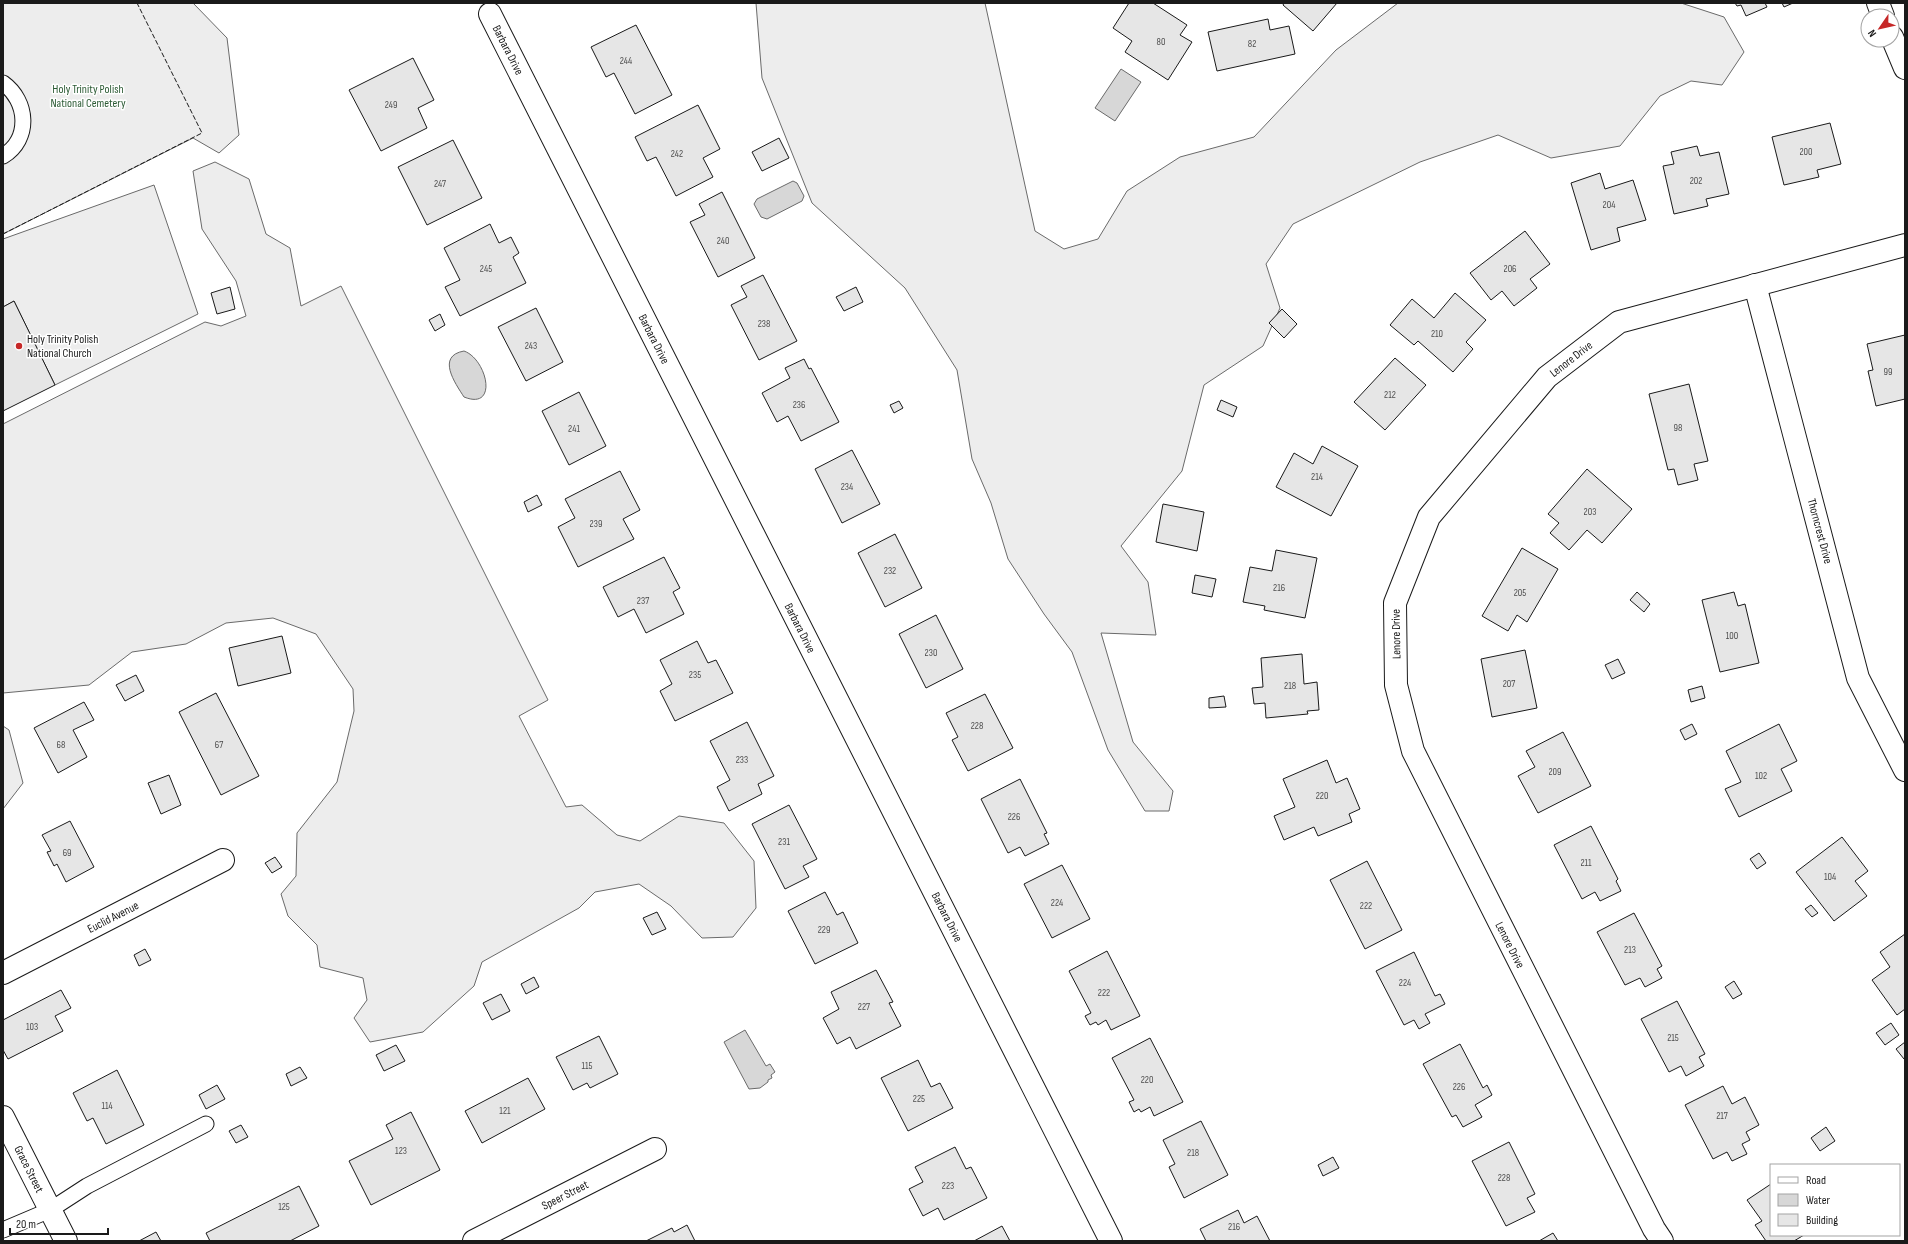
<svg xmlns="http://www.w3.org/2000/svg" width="1908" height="1244" font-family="'Sofia Sans Condensed',sans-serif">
	<rect width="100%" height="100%" fill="#fff"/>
	<g fill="#ededed" stroke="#6a6a6a">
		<path d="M 3,3 L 193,3 L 227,38 L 239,135 L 219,153 L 193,138 L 3,234 Z"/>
		<path d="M 756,3 L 985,3 L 1035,231 L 1064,249 L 1098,239 L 1127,191 L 1180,157 L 1254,137 L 1336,50 L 1398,3 L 1681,3 L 1724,17 L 1744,52 L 1722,85 L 1691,81 L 1660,96 L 1620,146 L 1551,158 L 1498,135 L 1420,162 L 1293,224 L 1266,264 L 1280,308 L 1263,346 L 1204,385 L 1182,471 L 1121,546 L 1148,582 L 1156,635 L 1101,633 L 1133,742 L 1173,791 L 1169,811 L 1145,811 L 1108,750 L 1072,652 L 1044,614 L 1008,559 L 991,503 L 972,459 L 957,370 L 905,288 L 812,203 L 762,78 Z"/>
		<path d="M 215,162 L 249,179 L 266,234 L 290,248 L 301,306 L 341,286 L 548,700 L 519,716 L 566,807 L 582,805 L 617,835 L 640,841 L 679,816 L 724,823 L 754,861 L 756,908 L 733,937 L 702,938 L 671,906 L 639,884 L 595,892 L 579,908 L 482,962 L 474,986 L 423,1032 L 370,1042 L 354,1018 L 367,1000 L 363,978 L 320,967 L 317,945 L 288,916 L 281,894 L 296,876 L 297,833 L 337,782 L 354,711 L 353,689 L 316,634 L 273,618 L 226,623 L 186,644 L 132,652 L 89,685 L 3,693 L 3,424 L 205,322 L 221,326 L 246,316 L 236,281 L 202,229 L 193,171 Z"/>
		<path d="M 154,185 L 198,314 L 55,385 L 14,301 L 3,307 L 3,239 Z"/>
		<path d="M 3,726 L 9,730 L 23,783 L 3,809 Z"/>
	</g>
	<g fill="#d7d7d7" stroke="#6a6a6a">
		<path d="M 1121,69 L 1141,82 L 1115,121 L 1095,108 Z"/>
		<path d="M 793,181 L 797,183 L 804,196 L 802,201 L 767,219 L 761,217 L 754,204 L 757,199 Z"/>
		<path d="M 464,351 C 487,359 499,411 464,397 C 455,383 436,356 464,351 Z"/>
		<path d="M 745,1030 L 766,1066 L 770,1064 L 775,1072 L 771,1075 L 772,1078 L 768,1080 L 768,1082 L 760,1088 L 749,1089 L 724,1042 Z"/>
	</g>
	<g fill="#e6e6e6" stroke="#1a1a1a">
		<path d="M 1129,3 L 1153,3 L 1187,25 L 1180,35 L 1192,42 L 1168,80 L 1125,52 L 1132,41 L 1113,28 Z"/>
		<path d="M 1284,3 L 1337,3 L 1313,31 L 1283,5 Z"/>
		<path d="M 1735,3 L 1765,3 L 1767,7 L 1746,16 L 1741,5 L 1737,6 Z"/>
		<path d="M 1782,3 L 1793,3 L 1784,7 Z"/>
		<path d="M 1268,19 L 1270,30 L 1289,26 L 1295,54 L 1217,71 L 1208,32 Z"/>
		<path d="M 636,25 L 672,95 L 635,114 L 614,73 L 606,77 L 591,47 Z"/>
		<path d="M 413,58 L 434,100 L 418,108 L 427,128 L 381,151 L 349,90 Z"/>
		<path d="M 698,105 L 720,149 L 703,158 L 713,177 L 676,196 L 656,157 L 647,161 L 635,137 Z"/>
		<path d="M 1830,123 L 1841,164 L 1817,170 L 1819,177 L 1784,185 L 1772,137 Z"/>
		<path d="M 779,138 L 789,158 L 762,171 L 752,152 Z"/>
		<path d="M 453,140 L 482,198 L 427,225 L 398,167 Z"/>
		<path d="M 1697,146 L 1700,156 L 1719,152 L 1729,194 L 1706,199 L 1708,206 L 1674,214 L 1663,166 L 1674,164 L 1671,152 Z"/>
		<path d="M 1600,173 L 1605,189 L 1633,180 L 1646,220 L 1617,228 L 1620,241 L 1591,250 L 1571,183 Z"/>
		<path d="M 722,192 L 755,258 L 718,277 L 690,222 L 705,215 L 699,204 Z"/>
		<path d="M 490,224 L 499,243 L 511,237 L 519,253 L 513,257 L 526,283 L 460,316 L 445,287 L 460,280 L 444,248 Z"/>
		<path d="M 1525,231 L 1550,264 L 1530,279 L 1537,288 L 1514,306 L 1502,291 L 1491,300 L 1470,273 Z"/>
		<path d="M 763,275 L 797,341 L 759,360 L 731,305 L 747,297 L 741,286 Z"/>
		<path d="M 230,287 L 235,309 L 217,314 L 211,293 Z"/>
		<path d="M 856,287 L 863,302 L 844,311 L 836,297 Z"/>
		<path d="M 1455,293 L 1486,320 L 1466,342 L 1473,349 L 1453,372 L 1418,341 L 1414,345 L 1390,325 L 1412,299 L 1434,318 Z"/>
		<path d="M 14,301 L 55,385 L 3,411 L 3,307 Z"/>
		<path d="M 536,308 L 563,362 L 526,381 L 498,327 Z"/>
		<path d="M 1282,309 L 1297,324 L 1284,338 L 1269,323 Z"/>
		<path d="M 440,314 L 445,325 L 435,331 L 429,320 Z"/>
		<path d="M 1905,335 L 1905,399 L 1876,406 L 1868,371 L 1873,370 L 1867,344 Z"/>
		<path d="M 1395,358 L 1426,385 L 1385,430 L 1354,402 Z"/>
		<path d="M 804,359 L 809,369 L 811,368 L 839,422 L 801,441 L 788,416 L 777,422 L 762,393 L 790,378 L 785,368 Z"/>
		<path d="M 1689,384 L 1708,461 L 1694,464 L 1698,480 L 1678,485 L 1674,469 L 1668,470 L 1649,394 Z"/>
		<path d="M 579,392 L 606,446 L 569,465 L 542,411 Z"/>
		<path d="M 1221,400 L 1237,407 L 1233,417 L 1217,410 Z"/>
		<path d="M 899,401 L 903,408 L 894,413 L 890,405 Z"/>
		<path d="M 1322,446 L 1358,466 L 1331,516 L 1276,487 L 1294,453 L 1313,464 Z"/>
		<path d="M 852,450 L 880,504 L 842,523 L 815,469 Z"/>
		<path d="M 1587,469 L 1632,509 L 1602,543 L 1587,530 L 1569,550 L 1550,533 L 1559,523 L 1548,514 Z"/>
		<path d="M 620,471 L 640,510 L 623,519 L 634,539 L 578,567 L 558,527 L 575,518 L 565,499 Z"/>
		<path d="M 537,495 L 542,505 L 528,512 L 524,502 Z"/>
		<path d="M 1163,504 L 1204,512 L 1197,551 L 1156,542 Z"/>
		<path d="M 895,534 L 922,588 L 885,607 L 858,553 Z"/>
		<path d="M 1522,548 L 1558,569 L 1527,622 L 1517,615 L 1508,631 L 1482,616 Z"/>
		<path d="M 1276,550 L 1317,558 L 1305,618 L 1264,610 L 1265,606 L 1243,602 L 1250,567 L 1272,571 Z"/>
		<path d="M 664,557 L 680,588 L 673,592 L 684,614 L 646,633 L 634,609 L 618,617 L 603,587 Z"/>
		<path d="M 1195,575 L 1216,579 L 1212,597 L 1192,593 Z"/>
		<path d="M 1637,592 L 1650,604 L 1644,612 L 1630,600 Z"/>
		<path d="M 1734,592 L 1738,606 L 1745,604 L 1759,663 L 1720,672 L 1702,600 Z"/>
		<path d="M 936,615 L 963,669 L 926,688 L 899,634 Z"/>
		<path d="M 282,636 L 291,673 L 238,686 L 229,648 Z"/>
		<path d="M 697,641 L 708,663 L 716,660 L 733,693 L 675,721 L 660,691 L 672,684 L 660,660 Z"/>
		<path d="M 1525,650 L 1537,708 L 1492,717 L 1481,659 Z"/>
		<path d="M 1302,654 L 1304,684 L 1317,682 L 1319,710 L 1307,711 L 1308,714 L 1266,718 L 1265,703 L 1254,704 L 1252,688 L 1263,687 L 1261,658 Z"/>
		<path d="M 1618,659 L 1625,673 L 1612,679 L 1605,665 Z"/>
		<path d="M 136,675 L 144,691 L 125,701 L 116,685 Z"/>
		<path d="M 1702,686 L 1705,698 L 1691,702 L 1688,690 Z"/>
		<path d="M 216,693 L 259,776 L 221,795 L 179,712 Z"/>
		<path d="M 985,694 L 1013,748 L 968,771 L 952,740 L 958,737 L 946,713 Z"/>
		<path d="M 1224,696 L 1226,707 L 1209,708 L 1209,698 Z"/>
		<path d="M 84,702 L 94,720 L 73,730 L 87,757 L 58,773 L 34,728 Z"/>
		<path d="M 747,722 L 774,776 L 758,784 L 762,794 L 729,811 L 717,787 L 730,780 L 710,741 Z"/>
		<path d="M 1692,724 L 1697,734 L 1685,740 L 1680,730 Z"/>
		<path d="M 1779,724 L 1797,761 L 1781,769 L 1792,791 L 1739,817 L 1725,789 L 1741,782 L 1726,751 Z"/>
		<path d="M 1563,732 L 1591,786 L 1538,813 L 1518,776 L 1535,767 L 1526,751 Z"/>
		<path d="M 1327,760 L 1336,783 L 1347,778 L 1360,809 L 1349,814 L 1352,822 L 1318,836 L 1314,827 L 1284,840 L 1274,816 L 1295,807 L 1283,779 Z"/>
		<path d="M 169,775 L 181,805 L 161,814 L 148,783 Z"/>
		<path d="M 1020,779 L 1047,833 L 1044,834 L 1049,844 L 1025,856 L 1020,847 L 1008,853 L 981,799 Z"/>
		<path d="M 789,805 L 817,859 L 803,866 L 809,877 L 785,889 L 752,824 Z"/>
		<path d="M 70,821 L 94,867 L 66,882 L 57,864 L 54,866 L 47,852 L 51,851 L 42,835 Z"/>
		<path d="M 1591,826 L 1618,879 L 1616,881 L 1621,891 L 1600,901 L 1595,892 L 1582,899 L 1554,845 Z"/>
		<path d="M 1842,837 L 1868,871 L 1855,881 L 1867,896 L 1834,921 L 1796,872 Z"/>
		<path d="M 1759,853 L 1766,863 L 1757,869 L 1750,859 Z"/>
		<path d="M 275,857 L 282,867 L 272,873 L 265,863 Z"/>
		<path d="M 1367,861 L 1402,930 L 1365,949 L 1330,880 Z"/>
		<path d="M 1062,865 L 1090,919 L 1052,938 L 1024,884 Z"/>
		<path d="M 825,892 L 837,915 L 843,912 L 858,943 L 815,964 L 788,911 Z"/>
		<path d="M 1811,905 L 1818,913 L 1812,917 L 1805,909 Z"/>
		<path d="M 657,912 L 666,929 L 652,935 L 643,918 Z"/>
		<path d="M 1634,913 L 1662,966 L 1657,969 L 1662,978 L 1645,987 L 1640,978 L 1625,985 L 1597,932 Z"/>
		<path d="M 1905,934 L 1905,1009 L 1897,1015 L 1872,980 L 1890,967 L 1880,952 Z"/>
		<path d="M 145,949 L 151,960 L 139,966 L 134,955 Z"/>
		<path d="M 1107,951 L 1140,1016 L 1111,1030 L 1106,1020 L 1098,1025 L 1096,1022 L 1090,1025 L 1085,1016 L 1091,1013 L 1069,971 Z"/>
		<path d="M 1414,952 L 1435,996 L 1440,994 L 1445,1004 L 1425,1014 L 1430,1023 L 1419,1029 L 1414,1020 L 1404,1025 L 1376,971 Z"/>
		<path d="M 876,970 L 893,1002 L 889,1003 L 901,1026 L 856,1049 L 850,1037 L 837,1044 L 823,1018 L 839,1009 L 831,992 Z"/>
		<path d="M 534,977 L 539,987 L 526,994 L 521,984 Z"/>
		<path d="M 1734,981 L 1742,994 L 1733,999 L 1725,987 Z"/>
		<path d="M 61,990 L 71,1008 L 55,1016 L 63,1031 L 8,1059 L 3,1050 L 3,1020 Z"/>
		<path d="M 501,994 L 510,1011 L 492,1020 L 483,1003 Z"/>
		<path d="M 1677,1001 L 1705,1054 L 1699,1057 L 1704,1066 L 1686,1076 L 1681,1066 L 1669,1072 L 1641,1019 Z"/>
		<path d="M 1891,1023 L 1899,1035 L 1885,1045 L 1876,1033 Z"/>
		<path d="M 599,1036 L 618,1074 L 590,1088 L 587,1083 L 573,1090 L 556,1057 Z"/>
		<path d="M 1150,1038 L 1183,1102 L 1154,1116 L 1150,1107 L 1141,1112 L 1139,1109 L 1134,1112 L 1129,1102 L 1134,1100 L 1112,1058 Z"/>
		<path d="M 1905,1042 L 1905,1059 L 1904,1059 L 1896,1049 Z"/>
		<path d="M 1460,1044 L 1483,1088 L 1487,1085 L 1492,1095 L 1475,1105 L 1482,1117 L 1463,1127 L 1456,1115 L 1452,1117 L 1423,1064 Z"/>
		<path d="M 396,1045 L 405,1061 L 384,1071 L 376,1055 Z"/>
		<path d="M 918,1060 L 931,1087 L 940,1083 L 953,1108 L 908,1131 L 881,1078 Z"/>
		<path d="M 300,1067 L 307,1078 L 291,1086 L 286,1074 Z"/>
		<path d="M 117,1070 L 144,1125 L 106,1144 L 93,1118 L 87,1121 L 73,1093 Z"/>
		<path d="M 528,1078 L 545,1109 L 482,1143 L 465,1111 Z"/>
		<path d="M 217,1085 L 225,1099 L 206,1109 L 199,1095 Z"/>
		<path d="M 1723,1086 L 1732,1104 L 1745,1097 L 1759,1125 L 1746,1132 L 1750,1140 L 1742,1144 L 1747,1154 L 1732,1161 L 1727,1152 L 1713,1159 L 1685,1105 Z"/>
		<path d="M 411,1112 L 440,1170 L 371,1205 L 349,1161 L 393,1139 L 386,1125 Z"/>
		<path d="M 1201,1121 L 1228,1175 L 1184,1198 L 1169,1167 L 1175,1164 L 1163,1140 Z"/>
		<path d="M 241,1125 L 248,1137 L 236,1143 L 229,1131 Z"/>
		<path d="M 1826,1127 L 1835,1141 L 1820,1151 L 1811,1138 Z"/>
		<path d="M 1509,1142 L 1535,1194 L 1527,1198 L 1535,1212 L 1506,1226 L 1472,1161 Z"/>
		<path d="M 955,1147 L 966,1169 L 971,1167 L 987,1198 L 944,1220 L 938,1208 L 923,1216 L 909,1189 L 923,1182 L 915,1167 Z"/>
		<path d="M 1333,1157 L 1339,1168 L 1323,1176 L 1318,1165 Z"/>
		<path d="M 1771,1184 L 1771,1235 L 1804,1235 L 1794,1241 L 1766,1241 L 1755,1225 L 1762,1221 L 1747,1200 Z"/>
		<path d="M 299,1186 L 319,1226 L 290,1241 L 210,1241 L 206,1233 Z"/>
		<path d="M 1238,1210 L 1244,1223 L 1257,1216 L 1270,1241 L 1206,1241 L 1200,1229 Z"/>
		<path d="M 687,1225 L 695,1241 L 646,1241 L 672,1228 L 674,1232 Z"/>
		<path d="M 1002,1226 L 1010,1241 L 974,1241 Z"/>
		<path d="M 156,1232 L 161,1241 L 139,1241 Z"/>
		<path d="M 1553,1233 L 1558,1241 L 1539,1241 Z"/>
	</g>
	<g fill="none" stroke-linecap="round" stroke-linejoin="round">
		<g stroke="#1a1a1a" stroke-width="17">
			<g id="service">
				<path d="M 3,83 C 28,101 31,139 3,156"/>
				<path d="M 3,1230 L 50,1210 L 87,1186 L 206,1124"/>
			</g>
		</g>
		<g stroke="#1a1a1a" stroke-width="24">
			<g id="minor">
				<path d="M 1878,3 L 1883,16"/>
				<path d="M 490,14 L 1111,1241"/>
				<path d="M 1892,37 L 1905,68"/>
				<path d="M 1755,285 L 1858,678 L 1905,770"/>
				<path d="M 3,973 L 223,860"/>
				<path d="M 3,1117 L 66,1241"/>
				<path d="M 474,1241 L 655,1149"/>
				<path d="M 1662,1241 L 1654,1229 L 1413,751 L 1396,685 L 1395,603 L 1429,517 L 1547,377 L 1619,322 L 1905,245"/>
			</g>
		</g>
		<use href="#service" stroke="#fff" stroke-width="15"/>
		<use href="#minor" stroke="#fff" stroke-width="22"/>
		<path stroke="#1a1a1a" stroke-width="1" stroke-dasharray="5 2" stroke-linecap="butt" d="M 3,234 L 202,133 L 137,3"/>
	</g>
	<circle fill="#c62828" stroke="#fff" stroke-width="1.5" cx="19" cy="346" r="4"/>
	<g text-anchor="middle" stroke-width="3" stroke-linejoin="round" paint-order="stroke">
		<g font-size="10" fill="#4d4d4d">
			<text x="1161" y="45">80</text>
			<text x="1252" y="47">82</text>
			<text x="626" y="64">244</text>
			<text x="391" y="108">249</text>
			<text x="1806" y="155">200</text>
			<text x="677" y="157">242</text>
			<text x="1696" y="184">202</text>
			<text x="440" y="187">247</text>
			<text x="1609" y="208">204</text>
			<text x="723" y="244">240</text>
			<text x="486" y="272">245</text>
			<text x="1510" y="272">206</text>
			<text x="764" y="327">238</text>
			<text x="1437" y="337">210</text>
			<text x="531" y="349">243</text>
			<text x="1888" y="375">99</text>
			<text x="1390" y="398">212</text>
			<text x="799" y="408">236</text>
			<text x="1678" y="431">98</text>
			<text x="574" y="432">241</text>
			<text x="1317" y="480">214</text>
			<text x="847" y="490">234</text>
			<text x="1590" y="515">203</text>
			<text x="596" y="527">239</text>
			<text x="890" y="574">232</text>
			<text x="1279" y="591">216</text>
			<text x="1520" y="596">205</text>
			<text x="643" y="604">237</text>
			<text x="1732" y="639">100</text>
			<text x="931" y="656">230</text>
			<text x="695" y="678">235</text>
			<text x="1509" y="687">207</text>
			<text x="1290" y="689">218</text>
			<text x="977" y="729">228</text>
			<text x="61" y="748">68</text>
			<text x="219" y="748">67</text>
			<text x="742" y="763">233</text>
			<text x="1555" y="775">209</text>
			<text x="1761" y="779">102</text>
			<text x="1322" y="799">220</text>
			<text x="1014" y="820">226</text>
			<text x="784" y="845">231</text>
			<text x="67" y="856">69</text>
			<text x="1586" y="866">211</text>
			<text x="1830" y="880">104</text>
			<text x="1057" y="906">224</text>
			<text x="1366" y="909">222</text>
			<text x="824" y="933">229</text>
			<text x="1630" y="953">213</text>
			<text x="1405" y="986">224</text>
			<text x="1104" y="996">222</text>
			<text x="864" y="1010">227</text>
			<text x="32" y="1030">103</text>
			<text x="1673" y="1041">215</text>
			<text x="587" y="1069">115</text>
			<text x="1147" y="1083">220</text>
			<text x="1459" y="1090">226</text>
			<text x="919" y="1102">225</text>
			<text x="107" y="1109">114</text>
			<text x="505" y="1114">121</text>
			<text x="1722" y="1119">217</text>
			<text x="401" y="1154">123</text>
			<text x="1193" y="1156">218</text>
			<text x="1504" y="1181">228</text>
			<text x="948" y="1189">223</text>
			<text x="284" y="1210">125</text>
			<text x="1234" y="1230">216</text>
		</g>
		<g font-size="12" fill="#1a1a1a" stroke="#fff">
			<text transform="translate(508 50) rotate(63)" y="4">Barbara Drive</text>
			<text transform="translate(654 339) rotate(63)" y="4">Barbara Drive</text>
			<text transform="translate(1571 359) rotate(-38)" y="4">Lenore Drive</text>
			<text transform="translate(1820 531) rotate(75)" y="4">Thorncrest Drive</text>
			<text transform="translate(800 628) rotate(63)" y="4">Barbara Drive</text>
			<text transform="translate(1396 634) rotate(-91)" y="4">Lenore Drive</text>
			<text transform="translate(113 917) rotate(-27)" y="4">Euclid Avenue</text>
			<text transform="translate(947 917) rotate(63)" y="4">Barbara Drive</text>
			<text transform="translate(1510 945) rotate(63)" y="4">Lenore Drive</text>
			<text transform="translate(29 1169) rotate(63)" y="4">Grace Street</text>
			<text transform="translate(565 1195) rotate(-27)" y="4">Speer Street</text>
		</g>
		<g font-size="12" fill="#2b5a34" stroke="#fff">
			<text x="88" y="93">Holy Trinity Polish<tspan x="88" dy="14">National Cemetery</tspan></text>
		</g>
		<g font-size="12" fill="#1a1a1a" stroke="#fff" text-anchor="start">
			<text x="27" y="343">Holy Trinity Polish<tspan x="27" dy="14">National Church</tspan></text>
		</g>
	</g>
	<rect width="1908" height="1244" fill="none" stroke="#1a1a1a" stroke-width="8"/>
	<rect x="1770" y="1164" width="130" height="72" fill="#ffffff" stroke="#a3a3a3"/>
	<rect x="1778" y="1177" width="20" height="6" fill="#ffffff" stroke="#a3a3a3"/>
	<text x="1806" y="1184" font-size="12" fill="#1a1a1a">Road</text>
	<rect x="1778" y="1194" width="20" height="12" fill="#d7d7d7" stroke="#a3a3a3"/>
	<text x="1806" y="1204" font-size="12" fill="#1a1a1a">Water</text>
	<rect x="1778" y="1214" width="20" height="12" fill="#e6e6e6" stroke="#a3a3a3"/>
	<text x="1806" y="1224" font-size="12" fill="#1a1a1a">Building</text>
	<g transform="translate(1880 28) rotate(236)"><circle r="19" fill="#ffffff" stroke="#a3a3a3"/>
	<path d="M0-3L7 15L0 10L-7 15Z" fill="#c62828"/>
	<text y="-6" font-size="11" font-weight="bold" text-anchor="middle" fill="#1a1a1a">N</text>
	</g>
	<path d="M10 1228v6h98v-6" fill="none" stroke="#1a1a1a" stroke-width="2"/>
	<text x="16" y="1228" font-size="12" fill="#1a1a1a" stroke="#ffffff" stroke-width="3" paint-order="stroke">20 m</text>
</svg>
